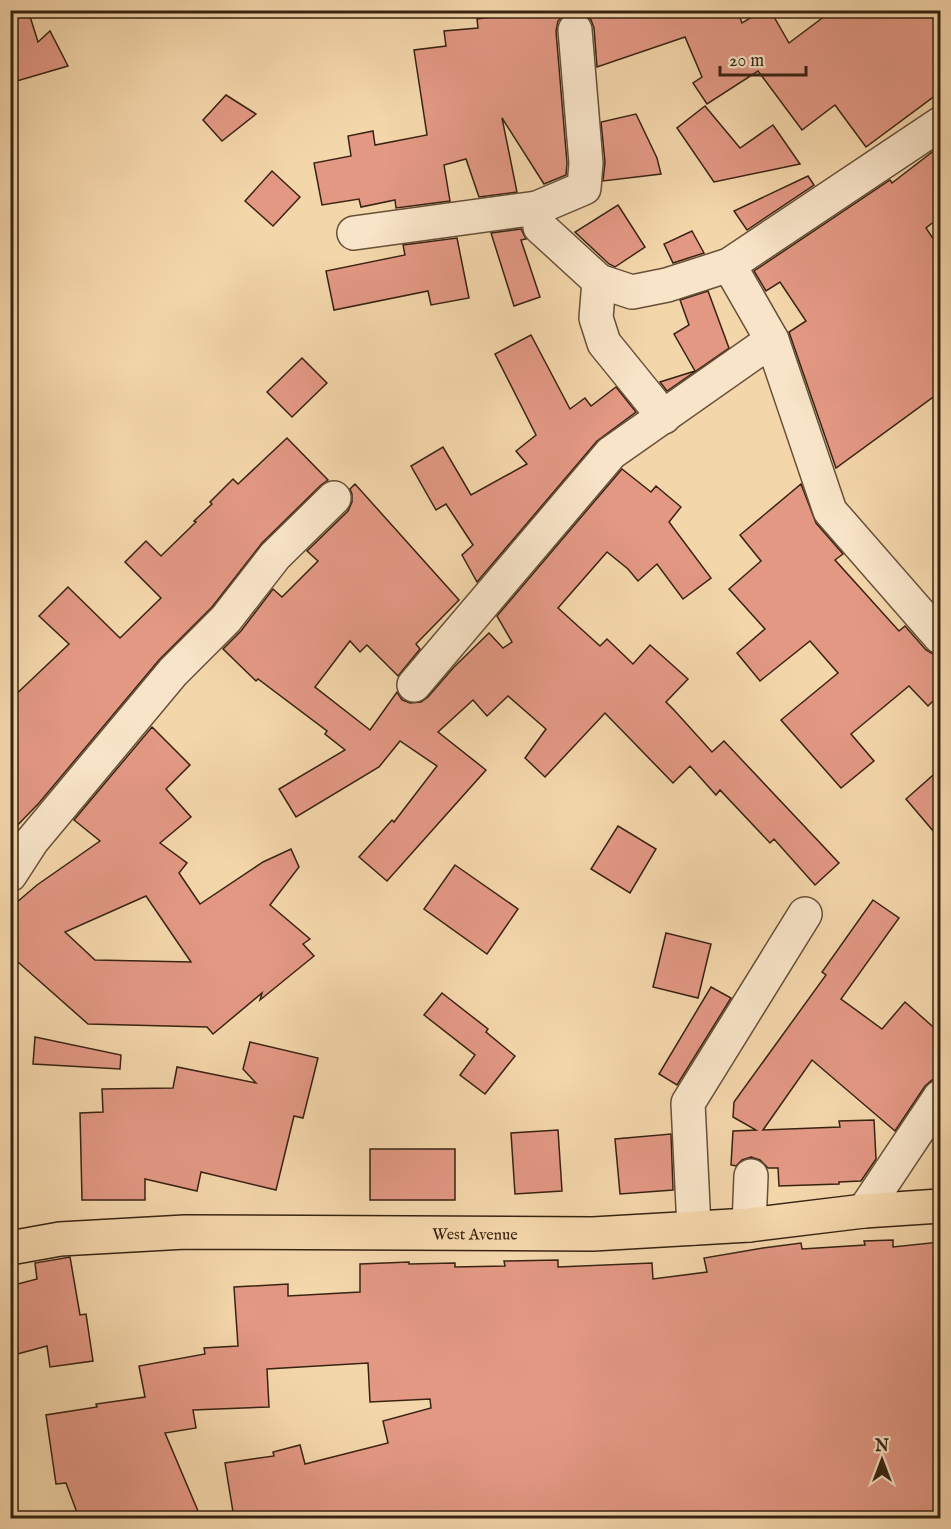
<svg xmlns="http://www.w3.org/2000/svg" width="951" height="1529" font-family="'IM FELL English',serif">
	<rect width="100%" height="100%" fill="#f4d6ab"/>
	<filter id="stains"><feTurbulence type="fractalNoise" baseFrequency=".00333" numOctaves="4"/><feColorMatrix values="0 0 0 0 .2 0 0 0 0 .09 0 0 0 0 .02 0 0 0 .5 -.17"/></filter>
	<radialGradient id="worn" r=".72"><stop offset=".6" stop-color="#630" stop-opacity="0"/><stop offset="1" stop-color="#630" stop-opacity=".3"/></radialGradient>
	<g fill="#e39884" stroke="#382312" stroke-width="1.5" fill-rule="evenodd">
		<path d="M 10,10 L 28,10 L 38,42 L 50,31 L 68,66 L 10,83 Z"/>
		<path d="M 504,10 L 737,10 L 742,23 L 764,10 L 770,10 L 789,43 L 833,10 L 940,10 L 940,92 L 866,147 L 835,105 L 802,130 L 758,71 L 707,104 L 693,83 L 702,77 L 685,37 L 597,67 L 594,28 L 591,20 L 584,13 L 573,11 L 564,15 L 558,21 L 556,31 L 567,163 L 566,175 L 544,184 L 502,118 L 517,192 L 479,197 L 466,159 L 444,165 L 450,201 L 396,208 L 395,200 L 361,207 L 359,199 L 322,205 L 314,163 L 351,156 L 348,136 L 373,131 L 375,145 L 427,135 L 414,50 L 446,46 L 444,31 L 478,28 L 477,19 L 505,15 Z"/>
		<path d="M 226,95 L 256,114 L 222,141 L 203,120 Z"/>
		<path d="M 705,106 L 740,148 L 773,125 L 800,164 L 714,182 L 677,128 Z"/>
		<path d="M 636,114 L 657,158 L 661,174 L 603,181 L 605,162 L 601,122 Z"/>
		<path d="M 940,146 L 940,217 L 926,228 L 940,249 L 940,392 L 836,468 L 789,332 L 806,321 L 780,282 L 766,291 L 754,271 L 890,180 L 892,183 Z"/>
		<path d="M 272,171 L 300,197 L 273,226 L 245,201 Z"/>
		<path d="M 808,176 L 814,185 L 747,230 L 734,211 Z"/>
		<path d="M 618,205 L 645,247 L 615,267 L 609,264 L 575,232 Z"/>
		<path d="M 521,229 L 526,239 L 521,240 L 540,297 L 514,306 L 491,233 Z"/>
		<path d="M 692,231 L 704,253 L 673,263 L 664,244 Z"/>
		<path d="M 457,238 L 469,298 L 431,305 L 428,291 L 334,310 L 326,271 L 405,255 L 403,245 Z"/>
		<path d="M 708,291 L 729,348 L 667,391 L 660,382 L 695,371 L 674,334 L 689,325 L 680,300 Z"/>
		<path d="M 531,335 L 570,409 L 585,398 L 591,406 L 616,387 L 636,412 L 597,441 L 477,582 L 462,555 L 473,545 L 446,504 L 436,510 L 411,466 L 443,447 L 471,495 L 527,464 L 516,451 L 536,435 L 495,354 Z"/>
		<path d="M 302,358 L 327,383 L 292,417 L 267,392 Z"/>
		<path d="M 287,438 L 328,480 L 321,485 L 262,543 L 212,607 L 159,660 L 39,803 L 10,833 L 10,700 L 69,644 L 39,616 L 68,587 L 120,638 L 161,598 L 125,562 L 146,541 L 161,556 L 196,522 L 194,521 L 212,504 L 210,502 L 233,479 L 238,484 Z"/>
		<path d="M 622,469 L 651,492 L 656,486 L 681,507 L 669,522 L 711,578 L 683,599 L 657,564 L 638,581 L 628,569 L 607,552 L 558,608 L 600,646 L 607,639 L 633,664 L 650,645 L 688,679 L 666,702 L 674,710 L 712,752 L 724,741 L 839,863 L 815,885 L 774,839 L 770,843 L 720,790 L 716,795 L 690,766 L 673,783 L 605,713 L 545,777 L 525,758 L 546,729 L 508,696 L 487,716 L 473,700 L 438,732 L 486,770 L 387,881 L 359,857 L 392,820 L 394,822 L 437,766 L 400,741 L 379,767 L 296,817 L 279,789 L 345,750 L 325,734 L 327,731 L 258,679 L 256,681 L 223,649 L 241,631 L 273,589 L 282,597 L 318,561 L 307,551 L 348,511 L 352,502 L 352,494 L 350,489 L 355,484 L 459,600 L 416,644 L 420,649 L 398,676 L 367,645 L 360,652 L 350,641 L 315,687 L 370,730 L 397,692 L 402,700 L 410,703 L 421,702 L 428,697 L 454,667 L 489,633 L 503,648 L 512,642 L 497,616 Z"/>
		<path d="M 801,484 L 816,523 L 843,554 L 835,560 L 899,631 L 905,626 L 926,650 L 933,654 L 940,655 L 940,694 L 928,706 L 909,686 L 851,734 L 874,761 L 841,788 L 781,720 L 838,673 L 810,641 L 760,681 L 737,653 L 765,629 L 729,589 L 761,561 L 740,535 Z"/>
		<path d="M 152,727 L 190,765 L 166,789 L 191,817 L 160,843 L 187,863 L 179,873 L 200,904 L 263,862 L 291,849 L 299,867 L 270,905 L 310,939 L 303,944 L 314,956 L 260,1000 L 262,993 L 213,1034 L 207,1027 L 88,1024 L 10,955 L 10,908 L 37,885 L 100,841 L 74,820 ZM 146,896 L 191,962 L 95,960 L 65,932 Z"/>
		<path d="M 940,769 L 940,839 L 906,799 Z"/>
		<path d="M 618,826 L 656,849 L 630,893 L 591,869 Z"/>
		<path d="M 455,865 L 518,909 L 487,954 L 424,909 Z"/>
		<path d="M 873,900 L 899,918 L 841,999 L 882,1029 L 905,1002 L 940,1033 L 940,1078 L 932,1080 L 925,1086 L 895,1131 L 812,1060 L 763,1130 L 840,1127 L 839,1121 L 874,1120 L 876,1159 L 861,1181 L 839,1182 L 839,1184 L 779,1186 L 778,1168 L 768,1168 L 760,1160 L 751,1157 L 742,1160 L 736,1166 L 731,1165 L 733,1131 L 756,1130 L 733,1117 L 734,1102 L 826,975 L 822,972 Z"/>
		<path d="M 666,933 L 711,944 L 698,998 L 653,987 Z"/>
		<path d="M 711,987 L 731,998 L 677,1085 L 659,1074 Z"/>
		<path d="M 442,993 L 488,1029 L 486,1032 L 515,1056 L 485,1094 L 460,1075 L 475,1055 L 424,1015 Z"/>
		<path d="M 35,1037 L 121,1055 L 120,1069 L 33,1064 Z"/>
		<path d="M 250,1042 L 318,1058 L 303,1118 L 294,1116 L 276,1190 L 201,1172 L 197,1191 L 145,1179 L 145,1200 L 82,1200 L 80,1113 L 103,1112 L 102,1089 L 173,1088 L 177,1067 L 256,1083 L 243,1069 Z"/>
		<path d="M 558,1130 L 562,1191 L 515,1194 L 511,1133 Z"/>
		<path d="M 671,1134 L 673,1190 L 620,1194 L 615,1139 Z"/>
		<rect x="370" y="1149" width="85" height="51"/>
		<path d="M 893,1240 L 893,1247 L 940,1242 L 940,1518 L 234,1518 L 225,1463 L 274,1456 L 273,1452 L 300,1445 L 305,1464 L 388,1443 L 383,1421 L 431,1408 L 430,1399 L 370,1402 L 368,1363 L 267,1369 L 269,1407 L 193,1410 L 196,1428 L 165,1433 L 201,1518 L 79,1518 L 66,1483 L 56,1484 L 46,1415 L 97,1407 L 96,1404 L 145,1397 L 139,1366 L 205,1354 L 204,1348 L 238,1346 L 234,1287 L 288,1284 L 288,1296 L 360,1292 L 360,1264 L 409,1262 L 409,1264 L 455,1263 L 455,1267 L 505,1266 L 504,1261 L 558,1260 L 558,1267 L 652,1263 L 653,1279 L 707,1272 L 704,1258 L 763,1248 L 801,1243 L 802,1249 L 865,1245 L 864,1241 Z"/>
		<path d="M 70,1257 L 80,1315 L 86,1314 L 93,1361 L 50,1367 L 47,1346 L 10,1356 L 10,1286 L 37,1279 L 35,1263 Z"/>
	</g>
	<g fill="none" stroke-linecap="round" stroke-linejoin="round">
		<g stroke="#675038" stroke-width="36">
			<g id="minor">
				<path d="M 575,30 L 586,163 L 584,188 L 537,208 L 540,227 L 599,281 L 632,292 L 667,285 L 729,265 L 940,124"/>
				<path d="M 354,233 L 537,208"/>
				<path d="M 729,265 L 772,340 L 830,511 L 940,637"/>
				<path d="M 599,281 L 596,318 L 604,343 L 664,417"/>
				<path d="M 414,685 L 611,453 L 772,340"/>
				<path d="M 10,875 L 32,841 L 173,672 L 226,619 L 275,556 L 334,498"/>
				<path d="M 864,1211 L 940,1097"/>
				<path d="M 749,1225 L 751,1176"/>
				<path d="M 694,1228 L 688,1103 L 805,914"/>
			</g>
		</g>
		<g stroke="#382312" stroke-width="36">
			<g id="major">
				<path id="s1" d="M 10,1248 L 60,1239 L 185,1232 L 593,1234 L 749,1225 L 864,1211 L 940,1206"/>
			</g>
		</g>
		<use href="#minor" stroke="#f8e4c8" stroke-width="33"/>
		<use href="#major" stroke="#f4d6ab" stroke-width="33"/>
	</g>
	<g text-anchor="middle" stroke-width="6" stroke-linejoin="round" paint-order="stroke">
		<g font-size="16" fill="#382312" stroke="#f8e4c8">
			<text dy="6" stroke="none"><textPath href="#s1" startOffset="466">West Avenue</textPath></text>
		</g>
	</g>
	<rect width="951" height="1529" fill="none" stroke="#f4d6ab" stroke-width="36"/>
	<rect x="12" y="12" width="927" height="1505" fill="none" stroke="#382312" stroke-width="3"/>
	<rect x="18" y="18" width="915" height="1493" fill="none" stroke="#382312" stroke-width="1.5"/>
	<g transform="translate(882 1460)" stroke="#f8e4c8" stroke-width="4.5" paint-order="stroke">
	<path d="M0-4.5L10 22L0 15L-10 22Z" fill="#382312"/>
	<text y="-9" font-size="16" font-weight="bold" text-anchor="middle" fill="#382312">N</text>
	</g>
	<path d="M720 66v9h86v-9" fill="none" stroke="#382312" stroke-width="3"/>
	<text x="729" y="66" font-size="18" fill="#382312" stroke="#f8e4c8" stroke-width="4.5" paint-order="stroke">20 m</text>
	<rect width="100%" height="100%" filter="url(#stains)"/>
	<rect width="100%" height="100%" fill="url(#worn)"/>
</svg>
